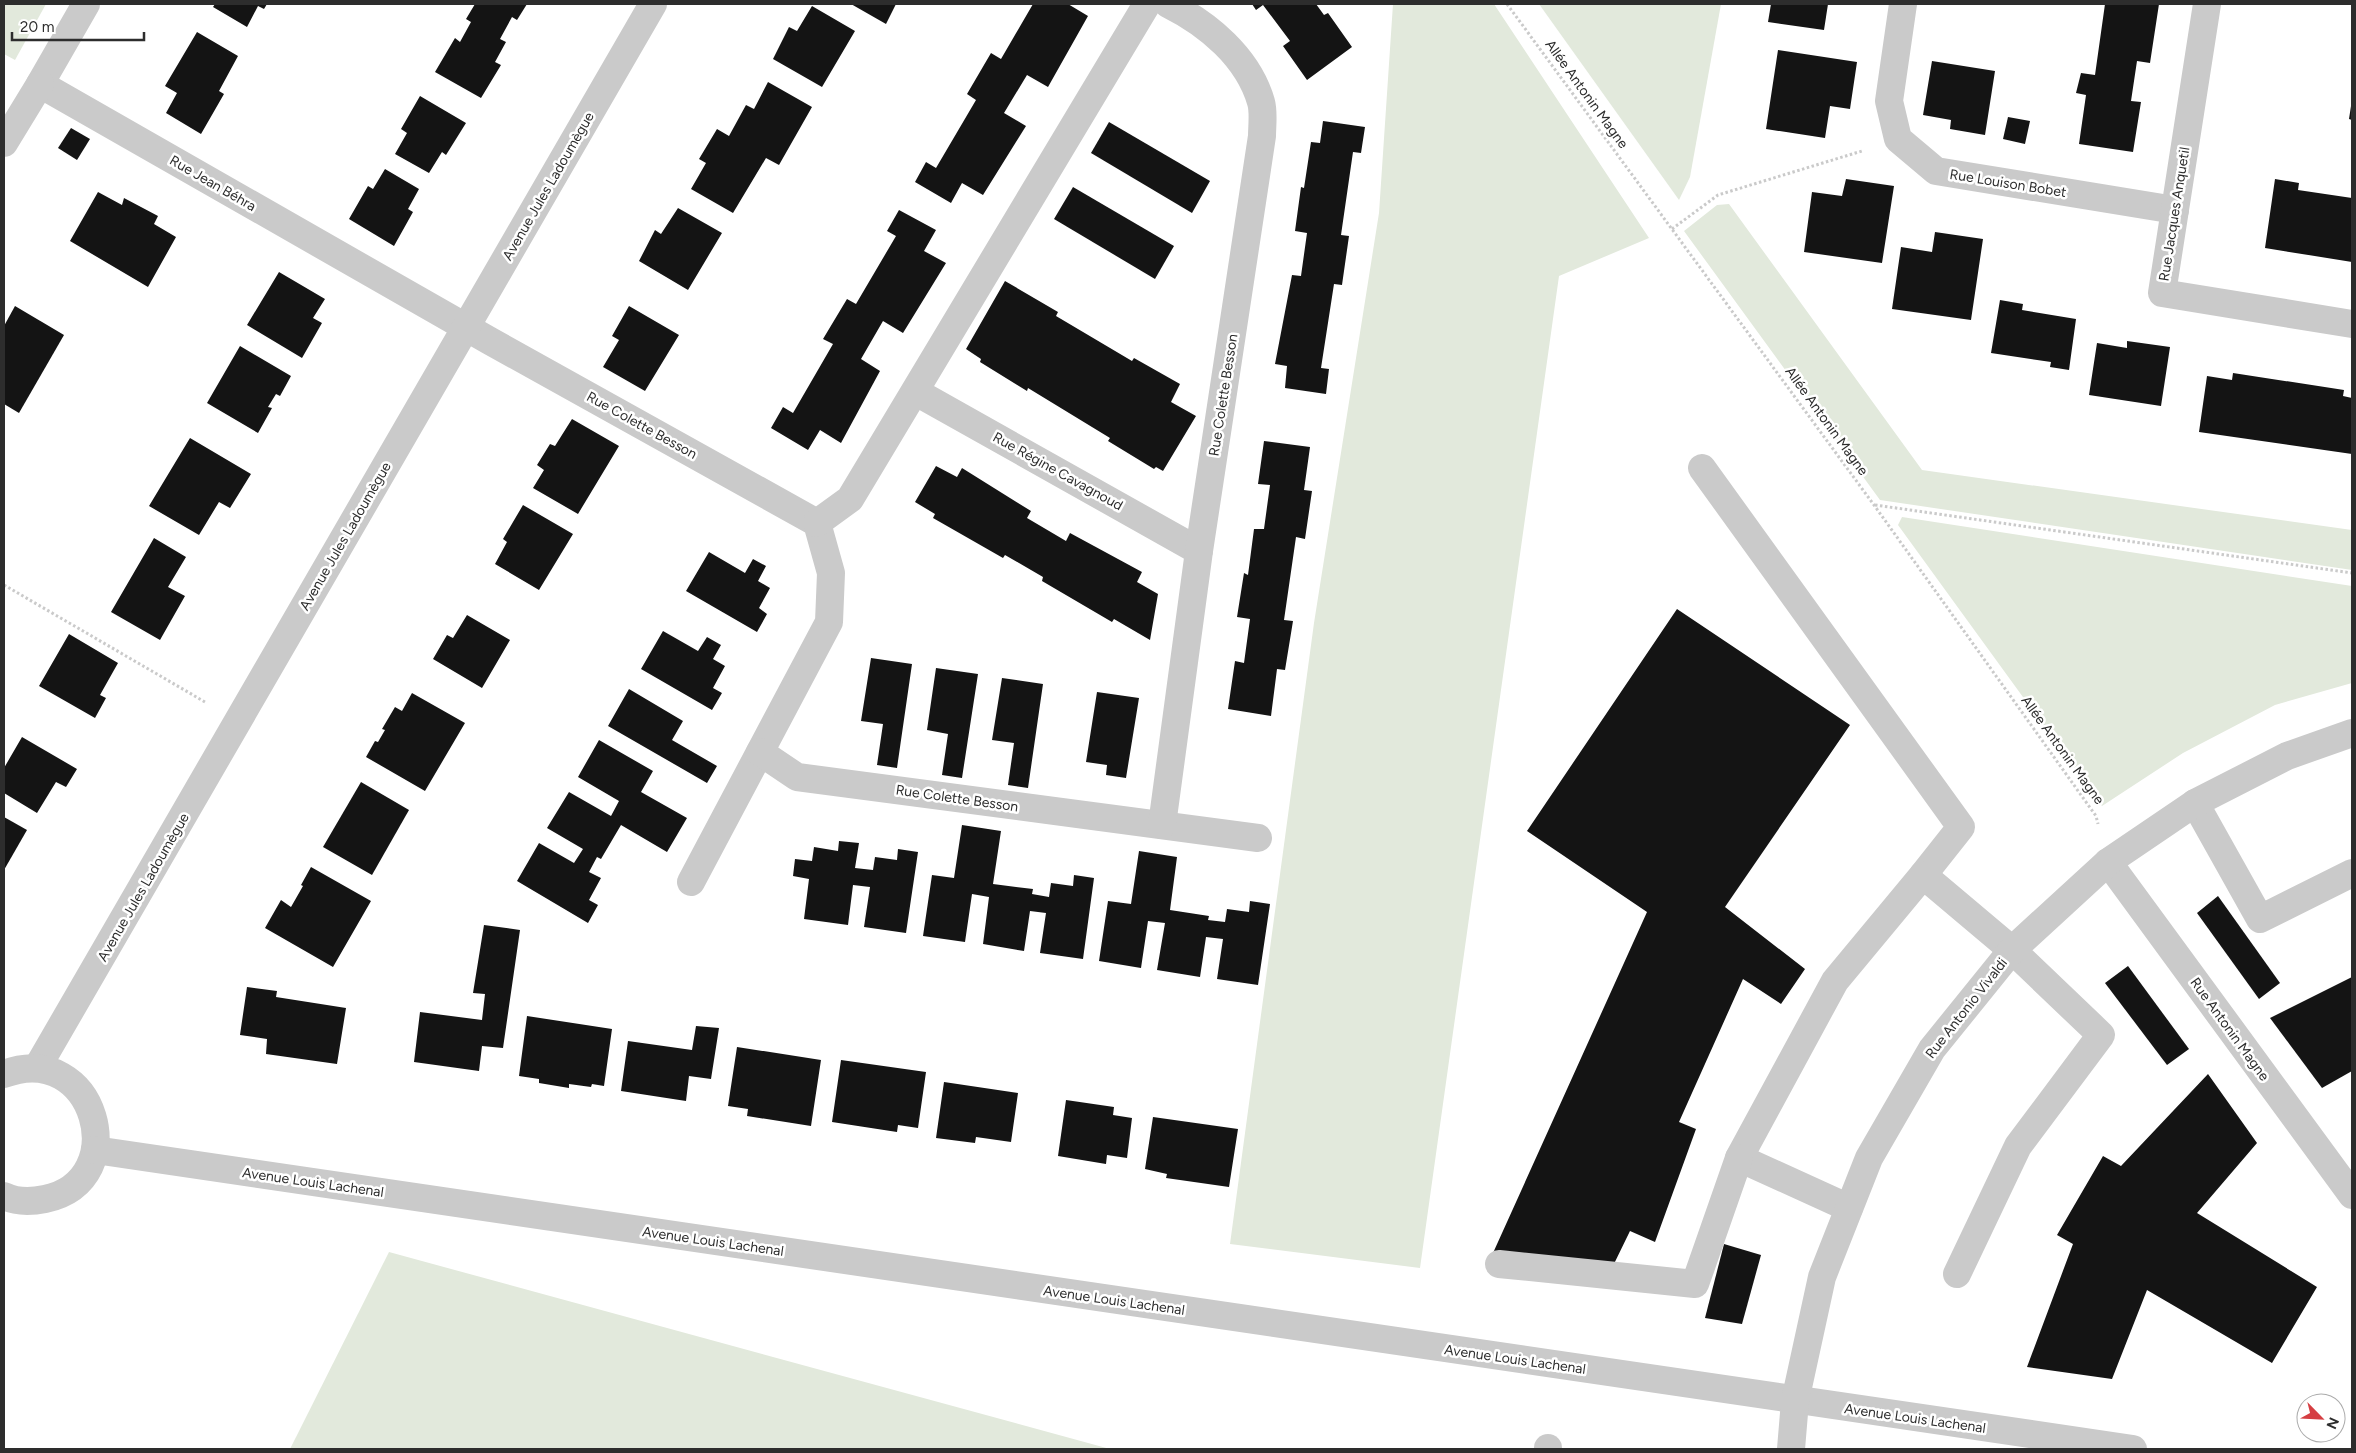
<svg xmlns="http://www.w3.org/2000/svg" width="2356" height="1453" font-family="Figtree,sans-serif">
	<rect width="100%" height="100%" fill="#fff"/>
	<g fill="#e2e9dc">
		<path d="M 4,4 L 46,4 L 15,60 L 4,54 Z"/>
		<path d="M 1393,4 L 1494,4 L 1649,238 L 1559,276 L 1420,1268 L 1230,1244 L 1314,623 L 1379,213 Z"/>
		<path d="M 1539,4 L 1721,4 L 1690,177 L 1679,200 Z"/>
		<path d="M 1729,204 L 1922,470 L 2352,530 L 2352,570 L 1880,500 L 1684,231 L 1717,205 Z"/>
		<path d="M 1902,517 L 2352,586 L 2352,683 L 2275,705 L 2183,753 L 2102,806 L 1898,525 Z"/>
		<path d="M 389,1252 L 1110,1449 L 290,1449 Z"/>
	</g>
	<g fill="#141414">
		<path d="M 215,4 L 267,4 L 264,9 L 258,6 L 247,27 L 213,7 Z"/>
		<path d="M 475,4 L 527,4 L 517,20 L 512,17 L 500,39 L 506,42 L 495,62 L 501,65 L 481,98 L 435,72 L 455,38 L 460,42 L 471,22 L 466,19 Z"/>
		<path d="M 851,4 L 896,4 L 886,24 Z"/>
		<path d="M 1033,4 L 1068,4 L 1088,16 L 1048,87 L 1027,75 L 1004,113 L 1026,126 L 983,195 L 962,183 L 951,203 L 915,182 L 926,162 L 936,168 L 976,100 L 967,94 L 991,53 L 1001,59 Z"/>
		<path d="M 1252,4 L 1316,4 L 1324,15 L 1328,13 L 1352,47 L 1307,80 L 1283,46 L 1290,41 L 1263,5 L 1256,10 Z"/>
		<path d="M 1771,4 L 1828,4 L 1824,30 L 1768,22 Z"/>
		<path d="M 2105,4 L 2159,4 L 2150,63 L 2137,61 L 2131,101 L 2141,102 L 2133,152 L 2079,144 L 2086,95 L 2076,93 L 2081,73 L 2095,75 Z"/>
		<path d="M 812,6 L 855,31 L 822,87 L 773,59 L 789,27 L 797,31 Z"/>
		<path d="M 197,32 L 238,56 L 219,91 L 224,94 L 201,134 L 166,113 L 177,93 L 165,86 Z"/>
		<path d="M 1778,50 L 1857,62 L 1850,109 L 1830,106 L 1825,138 L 1766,129 Z"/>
		<path d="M 1932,61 L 1995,71 L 1985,135 L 1950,129 L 1951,120 L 1923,115 Z"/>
		<path d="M 768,82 L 812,107 L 779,165 L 766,158 L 733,213 L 691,189 L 706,163 L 699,159 L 717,129 L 729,136 L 746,105 L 754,109 Z"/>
		<path d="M 420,96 L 466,123 L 446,155 L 442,152 L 429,173 L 395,154 L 407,133 L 401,129 Z"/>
		<path d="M 2351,106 L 2352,106 L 2352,120 L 2349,119 Z"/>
		<path d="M 2008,117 L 2030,121 L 2025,144 L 2003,139 Z"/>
		<path d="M 1323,121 L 1365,127 L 1361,153 L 1353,152 L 1341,235 L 1349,236 L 1342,285 L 1334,284 L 1321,368 L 1329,369 L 1326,394 L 1285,388 L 1287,366 L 1275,364 L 1292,275 L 1301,276 L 1307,233 L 1295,231 L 1301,187 L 1304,188 L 1311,142 L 1320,143 Z"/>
		<path d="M 1109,122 L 1210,181 L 1192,213 L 1091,153 Z"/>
		<path d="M 71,128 L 90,139 L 77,160 L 58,148 Z"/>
		<path d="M 385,169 L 419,189 L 408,209 L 413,212 L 394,246 L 349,219 L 368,186 L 373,189 Z"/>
		<path d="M 1846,179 L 1894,186 L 1882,263 L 1804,252 L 1812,192 L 1842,196 Z"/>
		<path d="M 2275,179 L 2299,183 L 2298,190 L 2352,198 L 2352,262 L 2265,248 Z"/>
		<path d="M 1073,187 L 1174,246 L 1155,279 L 1054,219 Z"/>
		<path d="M 98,192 L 122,205 L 124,198 L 158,216 L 154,224 L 176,237 L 148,287 L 70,241 Z"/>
		<path d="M 678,208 L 722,233 L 688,290 L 639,261 L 655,230 L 661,234 Z"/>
		<path d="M 899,210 L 936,230 L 924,251 L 946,263 L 903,333 L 883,321 L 861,359 L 880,371 L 841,443 L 820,430 L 808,450 L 771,428 L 783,407 L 793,413 L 833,344 L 823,339 L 847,299 L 856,304 L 896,236 L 887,231 Z"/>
		<path d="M 1935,232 L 1983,239 L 1971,320 L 1892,309 L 1901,247 L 1932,252 Z"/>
		<path d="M 279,272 L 325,299 L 313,318 L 322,323 L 302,358 L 247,325 Z"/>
		<path d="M 1005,281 L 1058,312 L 1056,316 L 1132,361 L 1134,358 L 1180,384 L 1171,402 L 1196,416 L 1163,471 L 1156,467 L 1154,469 L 1108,441 L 1110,438 L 1028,388 L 1027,391 L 980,362 L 981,359 L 966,349 Z"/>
		<path d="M 2000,300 L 2023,304 L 2022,310 L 2076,319 L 2069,370 L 2050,367 L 2051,362 L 1991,353 Z"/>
		<path d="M 15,306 L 64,335 L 19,413 L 4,404 L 4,326 Z"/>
		<path d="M 629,306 L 679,335 L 645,391 L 603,367 L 619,340 L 612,336 Z"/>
		<path d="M 2127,341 L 2170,347 L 2161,406 L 2089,395 L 2097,343 L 2127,348 Z"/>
		<path d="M 240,346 L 291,376 L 280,396 L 276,394 L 268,407 L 272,408 L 258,433 L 207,403 Z"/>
		<path d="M 2233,373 L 2344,390 L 2343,396 L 2352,398 L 2352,454 L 2199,432 L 2207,376 L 2232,380 Z"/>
		<path d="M 572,419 L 619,446 L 578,514 L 533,488 L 544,470 L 537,465 L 550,444 L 555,446 Z"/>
		<path d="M 190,438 L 251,474 L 230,508 L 219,502 L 199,535 L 149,506 Z"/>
		<path d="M 1264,441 L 1310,447 L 1304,490 L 1312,491 L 1305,539 L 1296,537 L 1284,620 L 1293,621 L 1285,670 L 1277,669 L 1271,716 L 1228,709 L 1235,661 L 1244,663 L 1250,619 L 1237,617 L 1244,573 L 1248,575 L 1254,529 L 1264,529 L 1270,485 L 1258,484 Z"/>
		<path d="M 936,466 L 957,477 L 962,468 L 1031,511 L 1027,518 L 1066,541 L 1070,533 L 1142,572 L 1137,582 L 1158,594 L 1150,640 L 1114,619 L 1112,622 L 1042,581 L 1043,577 L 1005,555 L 1003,558 L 933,518 L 935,514 L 915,502 Z"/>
		<path d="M 523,505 L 573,534 L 539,590 L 495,564 L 507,542 L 503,539 Z"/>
		<path d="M 154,538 L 186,557 L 168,587 L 185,596 L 160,640 L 111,612 Z"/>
		<path d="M 709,552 L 745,573 L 753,559 L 766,566 L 758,581 L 770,588 L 759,608 L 767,614 L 757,632 L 686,591 Z"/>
		<path d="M 1677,609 L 1850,725 L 1725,907 L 1805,969 L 1781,1004 L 1743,979 L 1679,1122 L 1696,1129 L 1655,1242 L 1630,1231 L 1611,1270 L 1493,1253 L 1647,912 L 1527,831 Z"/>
		<path d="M 467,615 L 510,640 L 482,688 L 433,659 L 447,635 L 453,638 Z"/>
		<path d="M 663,631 L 698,651 L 707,637 L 721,645 L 713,659 L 725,666 L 713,688 L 722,693 L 712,710 L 641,669 Z"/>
		<path d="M 69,634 L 118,663 L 100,695 L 106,698 L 95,718 L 39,686 Z"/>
		<path d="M 871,658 L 912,664 L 897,768 L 877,765 L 883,724 L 861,721 Z"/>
		<path d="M 936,668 L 978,674 L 962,778 L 942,775 L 948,734 L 927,730 Z"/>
		<path d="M 1002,678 L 1043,684 L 1028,788 L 1008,785 L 1014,743 L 992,740 Z"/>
		<path d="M 629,689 L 683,721 L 672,740 L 717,766 L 707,783 L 608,726 Z"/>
		<path d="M 1097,692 L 1139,698 L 1126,778 L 1106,775 L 1107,765 L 1086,762 Z"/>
		<path d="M 412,693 L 465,723 L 425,791 L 366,757 L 375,741 L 378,742 L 385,730 L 382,729 L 395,707 L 402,711 Z"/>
		<path d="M 22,737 L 77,769 L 66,787 L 56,782 L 37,813 L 4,793 L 4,768 Z"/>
		<path d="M 599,740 L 653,771 L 641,792 L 687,818 L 667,852 L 621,825 L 601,859 L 597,857 L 589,872 L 601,878 L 589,900 L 598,905 L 588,923 L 517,881 L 539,843 L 574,863 L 583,849 L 547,828 L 569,792 L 611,816 L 619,801 L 578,777 Z"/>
		<path d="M 361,782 L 409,810 L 372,875 L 323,847 Z"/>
		<path d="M 4,817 L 27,830 L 4,870 Z"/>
		<path d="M 962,825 L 1001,831 L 993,884 L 1033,889 L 1032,894 L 1049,897 L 1051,883 L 1073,886 L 1074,875 L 1094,878 L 1083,959 L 1040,953 L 1046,913 L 1030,911 L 1024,951 L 983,944 L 989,897 L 972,894 L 965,942 L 923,936 L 932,875 L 954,878 Z"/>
		<path d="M 839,841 L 859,843 L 855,868 L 873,870 L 875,857 L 897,860 L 898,849 L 918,852 L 906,933 L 864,927 L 870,887 L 853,885 L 848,925 L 804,919 L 809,879 L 793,876 L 795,859 L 812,861 L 814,847 L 838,851 Z"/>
		<path d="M 1139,851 L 1177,857 L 1170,910 L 1209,916 L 1208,920 L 1225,922 L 1227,909 L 1249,912 L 1250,901 L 1270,904 L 1258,985 L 1217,979 L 1223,939 L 1206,937 L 1200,977 L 1157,970 L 1165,923 L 1148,921 L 1141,968 L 1099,961 L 1108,901 L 1131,904 Z"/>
		<path d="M 311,867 L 371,901 L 333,967 L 265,928 L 281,900 L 291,907 L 303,886 L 301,885 Z"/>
		<path d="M 2218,896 L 2280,983 L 2259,999 L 2197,913 Z"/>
		<path d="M 484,925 L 520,930 L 503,1048 L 482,1046 L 479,1071 L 414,1062 L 420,1012 L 482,1020 L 485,994 L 473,993 Z"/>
		<path d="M 2128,966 L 2189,1049 L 2167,1065 L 2105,983 Z"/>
		<path d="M 2352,977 L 2352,1071 L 2322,1088 L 2270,1018 Z"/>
		<path d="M 247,987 L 277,991 L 276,997 L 346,1008 L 337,1064 L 266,1054 L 267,1039 L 240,1035 Z"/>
		<path d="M 527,1016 L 612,1029 L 604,1086 L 592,1084 L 591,1087 L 569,1084 L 569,1088 L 539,1083 L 539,1079 L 519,1076 Z"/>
		<path d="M 696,1026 L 719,1028 L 711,1079 L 689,1076 L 686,1101 L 621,1091 L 628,1041 L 692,1050 Z"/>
		<path d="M 737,1047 L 821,1060 L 811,1126 L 747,1116 L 748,1109 L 728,1106 Z"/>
		<path d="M 841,1060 L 926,1072 L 918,1128 L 898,1125 L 897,1132 L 832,1122 Z"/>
		<path d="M 2208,1074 L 2257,1143 L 2197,1213 L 2317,1287 L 2272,1363 L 2147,1290 L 2112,1379 L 2027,1367 L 2073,1244 L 2057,1235 L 2103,1156 L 2121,1166 Z"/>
		<path d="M 944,1082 L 1018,1093 L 1011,1142 L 976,1137 L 975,1143 L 936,1138 Z"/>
		<path d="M 1066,1100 L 1114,1107 L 1113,1115 L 1132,1118 L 1127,1158 L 1107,1155 L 1106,1164 L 1058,1156 Z"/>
		<path d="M 1153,1117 L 1238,1129 L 1229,1187 L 1166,1178 L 1167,1174 L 1145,1169 Z"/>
		<path d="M 1724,1244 L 1761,1255 L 1742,1324 L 1705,1318 Z"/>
	</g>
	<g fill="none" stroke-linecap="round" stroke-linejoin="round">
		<g stroke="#cacaca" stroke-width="3" stroke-dasharray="2.5 2.5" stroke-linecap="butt">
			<path d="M 1507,4 L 1874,505 L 2096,816 L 2098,824"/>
			<path d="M 1672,229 L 1718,195 L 1862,151"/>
			<path d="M 1875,505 L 2352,573"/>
			<path d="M 4,585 L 205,702"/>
		</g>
		<g stroke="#cacaca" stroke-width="28">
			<path d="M 86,4 L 40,84 L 490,341 L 817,523 L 831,573 L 829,622 L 691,882"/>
			<path d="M 1903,4 L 1889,101 L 1898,139 L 1936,171 L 2175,210"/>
			<path d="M 2207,4 L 2162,293 L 2352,324"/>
			<path d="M 4,143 L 40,84"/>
			<path d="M 916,392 L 1199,551"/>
			<path d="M 1702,468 L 1961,827 L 1923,875"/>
			<path d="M 817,523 L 850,499 L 1147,4"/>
			<path d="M 760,752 L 797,777 L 1258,838"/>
			<path d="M 2195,803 L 2260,919 L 2352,873"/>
			<path d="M 1162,825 L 1199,551 L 1262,136 C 1262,126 1264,112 1261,102 C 1248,57 1208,24 1168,4"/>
			<path d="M 2108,862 L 2352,1195"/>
			<path d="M 37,1068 L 653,4"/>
			<path d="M 4,1074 C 95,1039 135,1180 45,1199 C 31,1202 16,1202 4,1196"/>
			<path d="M 95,1150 L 2133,1449"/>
			<path d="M 1849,1208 L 1739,1158 L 1835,981 L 1923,875 L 2012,950 L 2101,1035 L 2018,1146 L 1957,1274"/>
			<path d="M 1499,1264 L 1695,1284 L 1739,1158"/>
			<path d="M 1548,1449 L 1548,1448"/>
			<path d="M 1791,1449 L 1795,1401 L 1822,1277 L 1869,1158 L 1932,1049 L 2012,950 L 2108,862 L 2195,803 L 2287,756 L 2352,733"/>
		</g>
	</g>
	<g text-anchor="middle" stroke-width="5" stroke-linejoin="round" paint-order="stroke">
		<g font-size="14" fill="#2d2d2d" stroke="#fff">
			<text transform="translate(1587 94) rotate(54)" y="5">Allée Antonin Magne</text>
			<text transform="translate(213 183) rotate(30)" y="5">Rue Jean Béhra</text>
			<text transform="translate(2008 183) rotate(9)" y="5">Rue Louison Bobet</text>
			<text transform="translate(548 186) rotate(-60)" y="5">Avenue Jules Ladoumègue</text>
			<text transform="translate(2174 214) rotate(-81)" y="5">Rue Jacques Anquetil</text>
			<text transform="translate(1223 395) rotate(-81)" y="5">Rue Colette Besson</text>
			<text transform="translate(1827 421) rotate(54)" y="5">Allée Antonin Magne</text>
			<text transform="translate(642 425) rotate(29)" y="5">Rue Colette Besson</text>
			<text transform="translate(1058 471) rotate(29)" y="5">Rue Régine Cavagnoud</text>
			<text transform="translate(345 536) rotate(-60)" y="5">Avenue Jules Ladoumègue</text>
			<text transform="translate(2063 750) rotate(54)" y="5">Allée Antonin Magne</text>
			<text transform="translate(957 798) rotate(8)" y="5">Rue Colette Besson</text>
			<text transform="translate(143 887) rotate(-60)" y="5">Avenue Jules Ladoumègue</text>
			<text transform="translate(1966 1008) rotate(-52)" y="5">Rue Antonio Vivaldi</text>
			<text transform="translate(2230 1029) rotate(54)" y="5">Rue Antonin Magne</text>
			<text transform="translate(313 1182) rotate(8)" y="5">Avenue Louis Lachenal</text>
			<text transform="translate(713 1241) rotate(8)" y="5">Avenue Louis Lachenal</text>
			<text transform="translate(1114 1300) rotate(8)" y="5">Avenue Louis Lachenal</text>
			<text transform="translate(1515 1359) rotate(8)" y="5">Avenue Louis Lachenal</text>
			<text transform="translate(1915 1418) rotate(8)" y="5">Avenue Louis Lachenal</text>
		</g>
	</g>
	<rect width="2356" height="1453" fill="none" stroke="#2d2d2d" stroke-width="10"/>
	<g transform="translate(2321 1418) rotate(114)"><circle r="24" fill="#ffffff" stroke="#ababab"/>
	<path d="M0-4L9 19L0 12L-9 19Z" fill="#d53e42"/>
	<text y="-8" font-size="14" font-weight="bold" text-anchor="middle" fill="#2d2d2d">N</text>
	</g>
	<path d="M12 32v8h132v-8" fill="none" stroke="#2d2d2d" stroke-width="2.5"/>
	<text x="20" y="32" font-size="15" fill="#2d2d2d" stroke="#ffffff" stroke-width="4" paint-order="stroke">20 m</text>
</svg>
